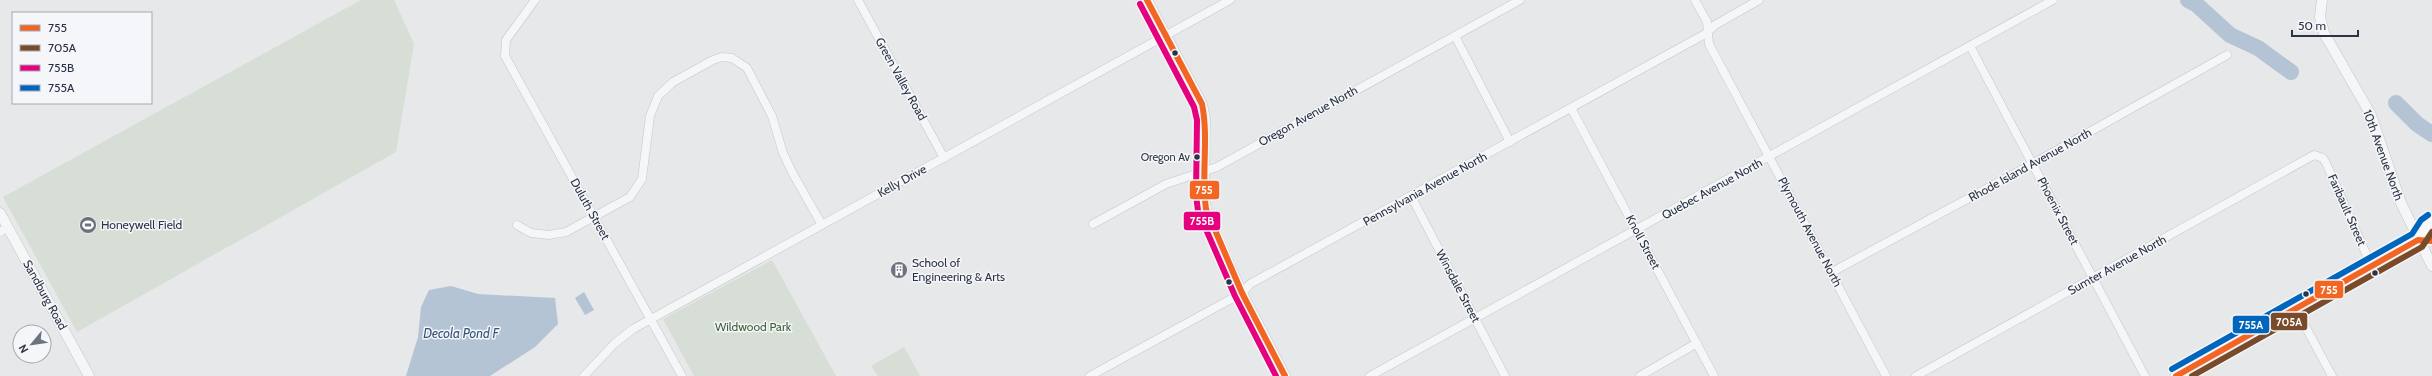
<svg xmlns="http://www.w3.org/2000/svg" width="2432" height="376" font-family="Cabin,sans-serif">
	<rect width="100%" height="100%" fill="#e6e8ea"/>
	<g fill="#d6ded6">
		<path d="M 361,0 L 394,0 L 414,44 L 396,152 L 77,332 L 3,197 Z"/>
		<path d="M 772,260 L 836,376 L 694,376 L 663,319 Z"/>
		<path d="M 904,347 L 920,376 L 878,376 L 871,366 Z"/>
	</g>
	<g fill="#b4c4d5">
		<path d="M 451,286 L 478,294 L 555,298 L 558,324 L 535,347 L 490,376 L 406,376 L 418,337 L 421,307 L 429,290 Z"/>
		<path d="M 584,292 L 594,310 L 585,315 L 575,298 Z"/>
	</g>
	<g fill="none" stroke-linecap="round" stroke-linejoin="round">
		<g stroke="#b4c4d5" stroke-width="16">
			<path d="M 2188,0 L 2196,4 L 2230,35 L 2258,48 L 2291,72"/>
			<path d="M 2396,103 L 2417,124 L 2432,134"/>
		</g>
		<g stroke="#c4c6c8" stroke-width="9">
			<g id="minor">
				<path d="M 535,0 L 506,40 L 505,56 L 682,376"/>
				<path d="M 858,0 L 944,158"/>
				<path d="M 1695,0 L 1707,22 L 1709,44 L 1886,376"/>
				<path d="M 1455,36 L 1510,142"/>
				<path d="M 1970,46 L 2145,376"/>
				<path d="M 1571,108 L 1714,376"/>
				<path d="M 1411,196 L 1505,376"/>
				<path d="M 1093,224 L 1166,184 L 1217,167 L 1520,0"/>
				<path d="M 517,225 L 531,233 L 549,235 L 566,232 L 630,197 L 642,179 L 650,116 L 658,96 L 673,82 L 713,60 L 722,57 L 732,58 L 747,68 L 772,116 L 783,153 L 792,172 L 822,225"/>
				<path d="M 0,232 L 8,227"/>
				<path d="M 1832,272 L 2032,164 L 2227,55"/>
				<path d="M 2296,309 L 2332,376"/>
				<path d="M 584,376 L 614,344 L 633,329 L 1230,0"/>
				<path d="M 1090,376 L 1242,293 L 1250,284 L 1707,33 L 1715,25 L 1759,0"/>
				<path d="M 1370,376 L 2053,0"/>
				<path d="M 1640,376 L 1697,343"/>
				<path d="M 1916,376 L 2314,155 L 2323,158 L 2326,163 L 2372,267"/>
			</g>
		</g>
		<g stroke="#c4c6c8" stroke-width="11">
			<g id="tertiary">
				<path d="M 1147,0 L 1202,104 L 1205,119 L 1204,195 L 1206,209 L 1216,236 L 1242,293 L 1285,376"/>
				<path d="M 2322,0 L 2320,17 L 2324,33 L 2371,115 L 2401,203 L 2432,266"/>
				<path d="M 0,213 L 89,376"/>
			</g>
		</g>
		<g stroke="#c4c6c8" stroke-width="12">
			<g id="secondary">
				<path d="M 2418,240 L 2432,241"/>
				<path d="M 2176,376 L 2418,240 L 2427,225 L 2432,222"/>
			</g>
		</g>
		<use href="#minor" stroke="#f5f6f7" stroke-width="8"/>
		<use href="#tertiary" stroke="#f5f6f7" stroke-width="10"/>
		<use href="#secondary" stroke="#f8f8f8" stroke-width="11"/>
		<g stroke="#f4f6f9" stroke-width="9">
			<g id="bus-1">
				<path d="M 1147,0 L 1202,104 C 1209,139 1201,174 1206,209 L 1242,293 L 1285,376"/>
				<path d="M 2176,376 L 2418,240 L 2432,241"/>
			</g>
		</g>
		<g stroke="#f4f6f9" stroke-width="9">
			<path id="bus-2" d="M 2192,376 L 2422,247 L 2432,232"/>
		</g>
		<g stroke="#f4f6f9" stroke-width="9">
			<path id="bus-3" d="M 1140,4 L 1194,107 L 1197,120 L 1196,195 L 1198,211 L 1235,296 L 1276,376"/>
		</g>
		<g stroke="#f4f6f9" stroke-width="9">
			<path id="bus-4" d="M 2172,369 L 2412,234 L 2421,220 L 2428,215"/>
		</g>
		<use href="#bus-1" stroke="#f26522" stroke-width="6"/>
		<use href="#bus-2" stroke="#7a4b2a" stroke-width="6"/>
		<use href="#bus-3" stroke="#e5007d" stroke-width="6"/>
		<use href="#bus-4" stroke="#0065bd" stroke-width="6"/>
	</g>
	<defs>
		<g id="stadium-disc" transform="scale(0.9)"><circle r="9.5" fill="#6c737f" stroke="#f4f6f9"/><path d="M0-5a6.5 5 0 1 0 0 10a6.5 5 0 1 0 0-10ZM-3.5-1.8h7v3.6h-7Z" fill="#fff"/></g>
		<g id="building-disc" transform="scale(0.9)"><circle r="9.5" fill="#6c737f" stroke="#f4f6f9"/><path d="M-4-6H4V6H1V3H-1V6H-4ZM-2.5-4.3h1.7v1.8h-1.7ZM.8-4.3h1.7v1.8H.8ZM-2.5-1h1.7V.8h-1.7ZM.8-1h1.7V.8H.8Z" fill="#fff"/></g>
	</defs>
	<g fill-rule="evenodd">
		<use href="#stadium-disc" x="88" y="225"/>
		<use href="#building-disc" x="899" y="270"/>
	</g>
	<g fill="#2b3445" stroke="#f4f6f9" stroke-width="1.5">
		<circle cx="1175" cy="53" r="3.5"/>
		<circle cx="1197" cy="157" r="3.5"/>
		<circle cx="2375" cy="273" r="3.5"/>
		<circle cx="1229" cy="282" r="3.5"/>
		<circle cx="2306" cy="294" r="3.5"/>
	</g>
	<g text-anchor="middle" stroke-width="3" stroke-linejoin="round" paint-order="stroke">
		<g font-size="11" fill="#2b3445" stroke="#f4f6f9" text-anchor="end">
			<text x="1190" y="161">Oregon Av</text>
		</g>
		<g font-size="12" fill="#2b3445" stroke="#f4f6f9">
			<text transform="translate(901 79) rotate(61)" y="4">Green Valley Road</text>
			<text transform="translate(1308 116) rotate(-29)" y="4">Oregon Avenue North</text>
			<text transform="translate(2383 155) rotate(70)" y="4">10th Avenue North</text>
			<text transform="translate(2030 165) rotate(-29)" y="4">Rhode Island Avenue North</text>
			<text transform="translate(902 181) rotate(-29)" y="4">Kelly Drive</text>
			<text transform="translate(1425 189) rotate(-29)" y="4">Pennsylvania Avenue North</text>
			<text transform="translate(1712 189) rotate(-29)" y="4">Quebec Avenue North</text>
			<text transform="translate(590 209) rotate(61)" y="4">Duluth Street</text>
			<text transform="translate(2347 210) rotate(66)" y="4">Faribault Street</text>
			<text transform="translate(2058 211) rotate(62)" y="4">Phoenix Street</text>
			<text transform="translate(1810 232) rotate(62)" y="4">Plymouth Avenue North</text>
			<text transform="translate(1643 242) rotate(62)" y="4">Knoll Street</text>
			<text transform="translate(2117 265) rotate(-29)" y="4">Sumter Avenue North</text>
			<text transform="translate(1458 286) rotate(62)" y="4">Winsdale Street</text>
			<text transform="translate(45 295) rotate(61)" y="4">Sandburg Road</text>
		</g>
		<g font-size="12" fill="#2b3445" stroke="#f4f6f9" text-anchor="start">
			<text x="101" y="229">Honeywell Field</text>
			<text x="912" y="267">School of<tspan x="912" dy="14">Engineering &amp; Arts</tspan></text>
		</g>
		<g font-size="12" fill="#3f6138" stroke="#f4f6f9">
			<text x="753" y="331">Wildwood Park</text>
		</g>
		<g font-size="13" font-style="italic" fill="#34527a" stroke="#f4f6f9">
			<text x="461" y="338">Decola Pond F</text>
		</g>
	</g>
	<g stroke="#f4f6f9" stroke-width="1.5">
		<rect x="1189" y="180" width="31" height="20" rx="4" fill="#f26522"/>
		<rect x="1183" y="211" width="38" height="20" rx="4" fill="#e5007d"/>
		<rect x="2314" y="280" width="30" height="19" rx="4" fill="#f26522"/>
		<rect x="2270" y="312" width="38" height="19" rx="4" fill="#7a4b2a"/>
		<rect x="2232" y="315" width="38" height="19" rx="4" fill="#0065bd"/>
	</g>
	<g font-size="11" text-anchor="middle" font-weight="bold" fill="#fff">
		<text x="1204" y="194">755</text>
		<text x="1202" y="225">755B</text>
		<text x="2329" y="294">755</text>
		<text x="2289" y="326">705A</text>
		<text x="2251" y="329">755A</text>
	</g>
	<rect x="12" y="12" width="140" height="92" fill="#f4f6f9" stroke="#a4a8b1"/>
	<rect x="20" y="25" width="20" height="6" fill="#f26522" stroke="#a4a8b1"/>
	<text x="48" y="32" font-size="12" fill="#2b3445">755</text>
	<rect x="20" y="45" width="20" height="6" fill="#7a4b2a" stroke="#a4a8b1"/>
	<text x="48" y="52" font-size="12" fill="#2b3445">705A</text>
	<rect x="20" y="65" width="20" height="6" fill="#e5007d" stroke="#a4a8b1"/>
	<text x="48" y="72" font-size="12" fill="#2b3445">755B</text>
	<rect x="20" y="85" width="20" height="6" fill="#0065bd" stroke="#a4a8b1"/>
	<text x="48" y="92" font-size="12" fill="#2b3445">755A</text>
	<g transform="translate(32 344) rotate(241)"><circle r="19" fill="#f4f6f9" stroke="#a4a8b1"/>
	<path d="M0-3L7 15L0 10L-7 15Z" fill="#6c737f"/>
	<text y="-6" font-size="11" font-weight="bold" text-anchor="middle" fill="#2b3445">N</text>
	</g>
	<path d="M2292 30v6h66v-6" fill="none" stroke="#2b3445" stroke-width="2"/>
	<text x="2298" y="30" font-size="12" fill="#2b3445" stroke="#f4f6f9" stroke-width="3" paint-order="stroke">50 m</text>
</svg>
